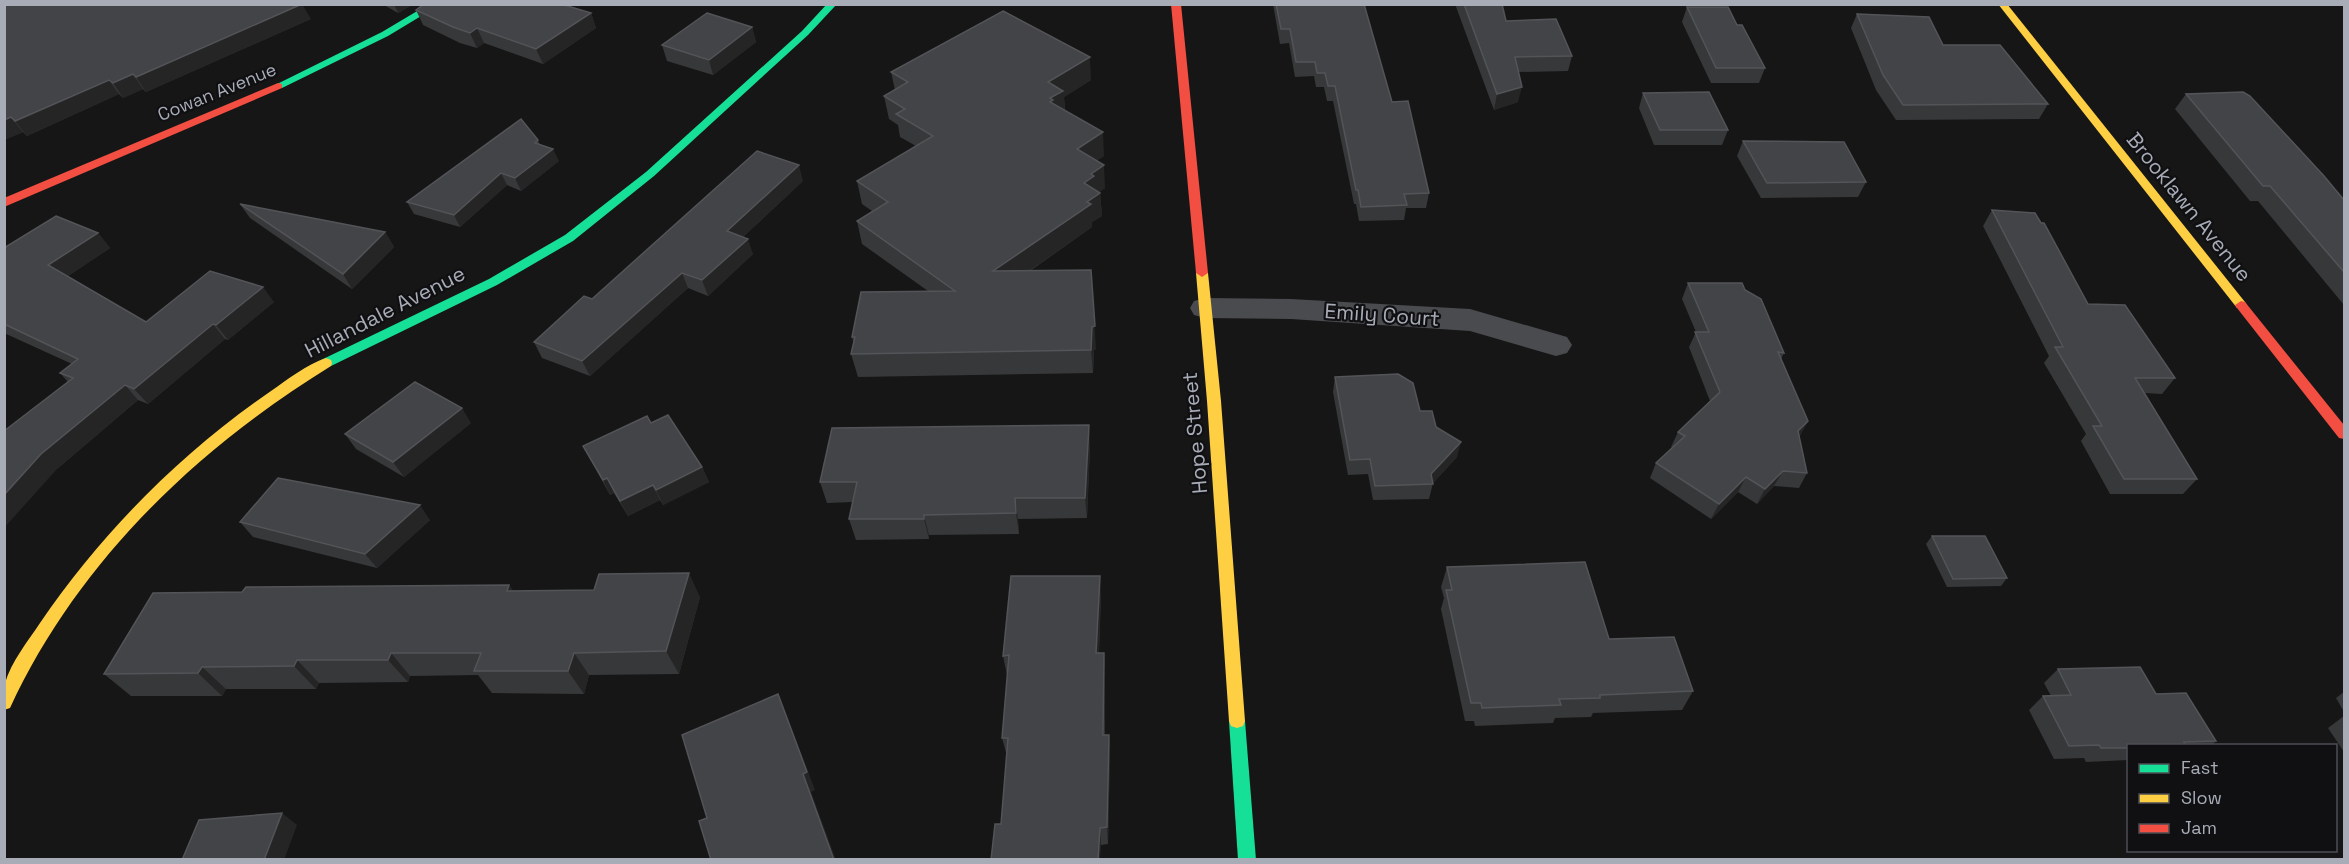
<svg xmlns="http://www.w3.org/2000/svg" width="2349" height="864" font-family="'Space Grotesk',sans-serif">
	<rect width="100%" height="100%" fill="#161616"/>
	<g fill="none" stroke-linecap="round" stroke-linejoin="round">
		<path fill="#4a4b4f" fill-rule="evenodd" d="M 1205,298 L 1291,299 L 1470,309 L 1567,337 L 1572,345 L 1567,353 L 1556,356 L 1470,331 L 1291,319 L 1205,318 L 1194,315 L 1190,308 L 1194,301 Z"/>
		<g fill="#16e098" fill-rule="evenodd">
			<path d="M 429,4 L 441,4 L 388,36 L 282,88 L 274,88 L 273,86 L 382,32 Z"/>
			<path d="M 827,4 L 837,4 L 808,35 L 654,176 L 573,241 L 497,285 L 331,366 L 321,366 L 320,363 L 321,360 L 489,279 L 565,235 L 646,172 L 802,31 Z"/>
			<path d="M 1237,714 L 1243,716 L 1245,721 L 1256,860 L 1238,860 L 1229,721 L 1231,716 Z"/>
		</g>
		<g fill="#ffcf43" fill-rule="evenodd">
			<path d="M 1998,4 L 2007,4 L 2245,302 L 2247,305 L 2245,308 L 2237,308 Z"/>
			<path d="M 1202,269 L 1208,273 L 1221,401 L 1245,721 L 1243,726 L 1237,728 L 1231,726 L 1229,721 L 1207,401 L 1196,273 Z"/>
			<path d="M 326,358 L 331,360 L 332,363 L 331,366 C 196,449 77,563 10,708 L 4,710 C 4,702 3,691 5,683 C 11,662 28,641 40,623 C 102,532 180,454 271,391 C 287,380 307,364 326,358 Z"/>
		</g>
		<g fill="#f24e42" fill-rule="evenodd">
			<path d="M 1171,4 L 1181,4 L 1208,273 L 1202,277 L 1196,273 Z"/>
			<path d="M 278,83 L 282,84 L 282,88 L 4,207 L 4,198 Z"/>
			<path d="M 2241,301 L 2245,302 L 2344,425 L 2344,439 L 2339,438 L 2237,308 L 2235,305 Z"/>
		</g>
	</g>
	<g fill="#373839">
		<path d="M 382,4 L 414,4 L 398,13 Z"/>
		<path d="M 1273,4 L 1364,4 L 1392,102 L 1429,193 L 1426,208 L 1406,208 L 1404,220 L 1359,221 L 1356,204 L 1354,204 L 1333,101 L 1327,101 L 1324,87 L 1316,87 L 1314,76 L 1295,77 L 1289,43 L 1280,44 Z"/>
		<path d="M 1455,4 L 1502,4 L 1506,21 L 1572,56 L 1568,71 L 1518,72 L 1518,102 L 1494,110 Z"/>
		<path d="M 4,6 L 311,19 L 146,92 L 143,89 L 123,98 L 119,94 L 27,136 L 23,132 L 4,140 Z"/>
		<path d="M 1687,7 L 1737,25 L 1765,68 L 1759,83 L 1711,83 L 1682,22 Z"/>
		<path d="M 416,10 L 591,13 L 596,28 L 543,64 L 484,43 L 477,48 L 460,43 L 423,25 Z"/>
		<path d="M 1857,14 L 1943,45 L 2048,104 L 2039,119 L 1896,120 L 1876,90 L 1851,28 Z"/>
		<path d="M 752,27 L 756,42 L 713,75 L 667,61 L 662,45 Z"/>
		<path d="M 891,72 L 1091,80 L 1064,97 L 1065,110 L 1104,156 L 1096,161 L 1105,188 L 1099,192 L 1100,193 L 1102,216 L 1092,222 L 1092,227 L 1030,271 L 1096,349 L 1094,350 L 1093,373 L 858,377 L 851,354 L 854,344 L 852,337 L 928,291 L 862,244 L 857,221 L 872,211 L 862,204 L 857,181 L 916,146 L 900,137 L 898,125 L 889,119 L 884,96 L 895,90 Z"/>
		<path d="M 1643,93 L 1728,130 L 1722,145 L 1654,145 L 1639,108 Z"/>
		<path d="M 2186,94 L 2344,200 L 2344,305 L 2258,201 L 2250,201 L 2175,109 Z"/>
		<path d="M 538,140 L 540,145 L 559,161 L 521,191 L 507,185 L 460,227 L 414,214 L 407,202 Z"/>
		<path d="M 1743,141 L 1866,182 L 1858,197 L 1761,198 L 1737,156 Z"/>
		<path d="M 803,181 L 743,237 L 753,254 L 708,296 L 688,288 L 590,376 L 542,358 L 534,342 L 592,299 Z"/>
		<path d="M 240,204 L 385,232 L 394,247 L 352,289 L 250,218 Z"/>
		<path d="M 1992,210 L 2088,304 L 2175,378 L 2162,394 L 2145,393 L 2197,479 L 2183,494 L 2110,494 L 2081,441 L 2086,434 L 2044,363 L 2049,356 L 1983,226 Z"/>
		<path d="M 98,233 L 110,248 L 68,276 L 146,322 L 274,302 L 228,340 L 225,339 L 148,404 L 138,400 L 57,469 L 68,382 L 60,373 L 72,364 L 4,333 L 4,248 Z"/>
		<path d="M 1688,283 L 1745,290 L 1784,353 L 1781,359 L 1808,421 L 1799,437 L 1807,473 L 1799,488 L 1774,486 L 1757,504 L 1738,492 L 1711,519 L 1650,478 L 1656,463 L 1673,448 L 1671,447 L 1678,432 L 1710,401 L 1689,347 L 1696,332 L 1682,299 Z"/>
		<path d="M 1335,377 L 1420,411 L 1436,427 L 1457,457 L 1433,483 L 1429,499 L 1373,500 L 1368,474 L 1348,475 L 1333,392 Z"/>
		<path d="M 471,423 L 404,477 L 356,449 L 345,434 Z"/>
		<path d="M 651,423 L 702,467 L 709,482 L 663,505 L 660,500 L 628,516 L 614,493 L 610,495 L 583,446 Z"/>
		<path d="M 1090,446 L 1087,518 L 1018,519 L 1019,534 L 929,535 L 929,539 L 856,540 L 849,519 L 853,502 L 827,503 L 820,482 Z"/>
		<path d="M 430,520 L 377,568 L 253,537 L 240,522 Z"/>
		<path d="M 1932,536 L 2007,578 L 2001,586 L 1947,587 L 1926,544 Z"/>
		<path d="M 1447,567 L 1609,639 L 1693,691 L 1682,710 L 1593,713 L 1591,717 L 1555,718 L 1553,723 L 1475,726 L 1474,721 L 1465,721 L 1441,609 L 1444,598 L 1441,587 Z"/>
		<path d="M 509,585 L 513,591 L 700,597 L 679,674 L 589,675 L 584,694 L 492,693 L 478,675 L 410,676 L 408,682 L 319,683 L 316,689 L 226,689 L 222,696 L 131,696 L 104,674 L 242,592 Z"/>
		<path d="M 1101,596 L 1099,653 L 1104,653 L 1105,672 L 1105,735 L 1109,735 L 1110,753 L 1108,844 L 1101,845 L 1001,824 L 1007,756 L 1002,738 L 1008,675 L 1007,675 L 1003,656 Z"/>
		<path d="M 2058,669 L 2156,694 L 2216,741 L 2211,746 L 2128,746 L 2128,760 L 2086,762 L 2084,758 L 2054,759 L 2029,710 L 2043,696 L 2051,696 L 2044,683 Z"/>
		<path d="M 2344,692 L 2344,712 L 2336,698 Z"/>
		<path d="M 2344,716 L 2344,752 L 2328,728 Z"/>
	</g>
	<g fill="#252526">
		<path d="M 302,4 L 311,19 L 146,92 L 136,77 Z"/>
		<path d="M 394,4 L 414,4 L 398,13 Z"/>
		<path d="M 591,13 L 596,28 L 543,64 L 536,49 Z"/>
		<path d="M 752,27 L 756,42 L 713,75 L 709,60 Z"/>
		<path d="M 477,28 L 484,43 L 477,48 L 470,33 Z"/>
		<path d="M 1090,57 L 1091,80 L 1064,97 L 1065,114 L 1052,125 L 1048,82 Z"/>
		<path d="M 133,74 L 143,89 L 123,98 L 113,83 Z"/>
		<path d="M 109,80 L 119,94 L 27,136 L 15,121 Z"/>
		<path d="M 1522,87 L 1518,102 L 1494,110 L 1497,94 Z"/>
		<path d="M 11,117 L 23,132 L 4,140 L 4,120 Z"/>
		<path d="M 1103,132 L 1104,156 L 1078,173 L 1077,149 Z"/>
		<path d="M 553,149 L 559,161 L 521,191 L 515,178 Z"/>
		<path d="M 799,165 L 803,181 L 732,247 L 727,231 Z"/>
		<path d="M 1104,165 L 1105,188 L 1096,195 L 1100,193 L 1102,216 L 1092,222 L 1092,227 L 996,294 L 993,271 L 1084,183 L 1091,174 Z"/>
		<path d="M 501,173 L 507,185 L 460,227 L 454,215 Z"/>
		<path d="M 385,232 L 394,247 L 352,289 L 343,274 Z"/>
		<path d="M 98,233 L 110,248 L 62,280 L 48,265 Z"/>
		<path d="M 748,239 L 753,254 L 708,296 L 702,280 Z"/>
		<path d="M 1091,270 L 1096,349 L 1094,350 L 1093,373 L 1091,350 Z"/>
		<path d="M 682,273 L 688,288 L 590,376 L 582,361 Z"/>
		<path d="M 263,287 L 274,302 L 228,340 L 216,325 Z"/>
		<path d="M 213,324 L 225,339 L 148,404 L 134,389 Z"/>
		<path d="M 125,385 L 138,400 L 57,469 L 4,528 L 4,495 L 41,454 Z"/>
		<path d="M 462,408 L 471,423 L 404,477 L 393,462 Z"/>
		<path d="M 1808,421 L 1800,436 L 1789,446 L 1798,431 Z"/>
		<path d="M 1089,425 L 1090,446 L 1087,518 L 1085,498 Z"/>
		<path d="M 1461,442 L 1457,457 L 1432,484 L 1431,474 Z"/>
		<path d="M 702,467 L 709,482 L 663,505 L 656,490 Z"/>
		<path d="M 1783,471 L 1774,486 L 1757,504 L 1765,489 Z"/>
		<path d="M 1746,477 L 1738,492 L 1711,519 L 1719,504 Z"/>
		<path d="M 607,478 L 614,493 L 610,495 L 603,480 Z"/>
		<path d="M 653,485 L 660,500 L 628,516 L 620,501 Z"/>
		<path d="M 1015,498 L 1018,519 L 1019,534 L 1016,513 Z"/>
		<path d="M 420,505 L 430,520 L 377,568 L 365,554 Z"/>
		<path d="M 924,515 L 929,535 L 929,539 L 924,519 Z"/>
		<path d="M 689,573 L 700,597 L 679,674 L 666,651 Z"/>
		<path d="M 1100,576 L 1101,596 L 1098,672 L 1096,653 Z"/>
		<path d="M 509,585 L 525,609 L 507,591 Z"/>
		<path d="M 391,653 L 410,676 L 408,682 L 388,660 Z"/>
		<path d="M 574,653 L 589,675 L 584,694 L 568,671 Z"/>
		<path d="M 1104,653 L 1105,672 L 1104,754 L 1103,735 Z"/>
		<path d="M 297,660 L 319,683 L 316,689 L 294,666 Z"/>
		<path d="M 202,667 L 226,689 L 222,696 L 198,673 Z"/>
		<path d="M 778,694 L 786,713 L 815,790 L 811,792 L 836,860 L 834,860 L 803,774 Z"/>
		<path d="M 1109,735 L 1110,753 L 1108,844 L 1107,827 Z"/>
		<path d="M 282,813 L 297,825 L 284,860 L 264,860 Z"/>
		<path d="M 1100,828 L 1101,845 L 1100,860 L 1098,860 Z"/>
	</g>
	<g fill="#434447" stroke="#535458" stroke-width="1.5">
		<path d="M 8,4 L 302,4 L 136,77 L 133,74 L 113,83 L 109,80 L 15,121 L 11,117 L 4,120 L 4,6 Z"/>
		<path d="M 424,4 L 561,4 L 591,13 L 536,49 L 477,28 L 470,33 L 453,27 L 416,10 Z"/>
		<path d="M 1276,4 L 1364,4 L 1392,102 L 1408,101 L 1429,193 L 1404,194 L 1407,205 L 1361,207 L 1358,190 L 1356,190 L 1335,86 L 1328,86 L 1325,73 L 1317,73 L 1315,62 L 1296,62 L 1290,29 L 1281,29 Z"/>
		<path d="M 1464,4 L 1502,4 L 1506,21 L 1556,19 L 1572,56 L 1515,57 L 1522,87 L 1497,94 Z"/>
		<path d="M 1687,7 L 1728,7 L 1737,25 L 1742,25 L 1765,68 L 1716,68 Z"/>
		<path d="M 1003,11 L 1090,57 L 1048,82 L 1063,91 L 1050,98 L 1053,100 L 1050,102 L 1103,132 L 1077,149 L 1104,165 L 1091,174 L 1094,176 L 1084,183 L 1100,193 L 1087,202 L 1091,204 L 993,271 L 1091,270 L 1095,326 L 1092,327 L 1091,350 L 851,354 L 855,337 L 852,337 L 861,292 L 955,291 L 857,221 L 888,202 L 857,181 L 933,136 L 896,114 L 905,109 L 884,96 L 908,82 L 891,72 Z"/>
		<path d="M 707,13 L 752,27 L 709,60 L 662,45 Z"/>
		<path d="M 1857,14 L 1929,17 L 1943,45 L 2000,45 L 2048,104 L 1903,105 L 1883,75 Z"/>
		<path d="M 1709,92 L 1728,130 L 1660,130 L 1643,93 Z"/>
		<path d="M 2243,92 L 2250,96 L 2324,176 L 2344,200 L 2344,272 L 2270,186 L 2263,186 L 2186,94 Z"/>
		<path d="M 521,119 L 538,140 L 535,143 L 553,149 L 515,178 L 501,173 L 454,215 L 407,202 Z"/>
		<path d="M 1743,141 L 1844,142 L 1866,182 L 1767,183 Z"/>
		<path d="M 757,151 L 799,165 L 727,231 L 748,239 L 702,280 L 682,273 L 582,361 L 534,342 L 584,296 L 592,299 Z"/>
		<path d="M 240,204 L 385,232 L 343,274 Z"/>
		<path d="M 1992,210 L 2035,213 L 2041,223 L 2044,223 L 2088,304 L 2125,305 L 2175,378 L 2135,378 L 2197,479 L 2124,479 L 2093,426 L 2102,426 L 2055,347 L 2063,347 Z"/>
		<path d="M 56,216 L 98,233 L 48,265 L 146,322 L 210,271 L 263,287 L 216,325 L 213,324 L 134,389 L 125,385 L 41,454 L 4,495 L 4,431 L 73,378 L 60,373 L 78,359 L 4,324 L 4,248 Z"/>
		<path d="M 1688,283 L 1742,283 L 1745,290 L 1761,299 L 1784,353 L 1778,352 L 1808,421 L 1798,431 L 1807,473 L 1783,471 L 1765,489 L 1746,477 L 1719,504 L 1656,463 L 1685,436 L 1678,432 L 1720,392 L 1695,332 L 1709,332 Z"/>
		<path d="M 1398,374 L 1413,383 L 1420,411 L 1432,411 L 1436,427 L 1461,442 L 1431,474 L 1433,484 L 1375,486 L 1370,459 L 1350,460 L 1335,377 Z"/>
		<path d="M 415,382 L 462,408 L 393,462 L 345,434 Z"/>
		<path d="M 668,415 L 702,467 L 656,490 L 653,485 L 620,501 L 607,478 L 603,480 L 583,446 L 647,416 L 651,423 Z"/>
		<path d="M 1089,425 L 1085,498 L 1015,498 L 1016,513 L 924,515 L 924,519 L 849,519 L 857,482 L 820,482 L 832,428 Z"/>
		<path d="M 278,478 L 420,505 L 365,554 L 240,522 Z"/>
		<path d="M 1932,536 L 1985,536 L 2007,578 L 1953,579 Z"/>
		<path d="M 1585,562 L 1609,639 L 1674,637 L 1693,691 L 1600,695 L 1600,698 L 1559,699 L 1561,705 L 1482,708 L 1481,703 L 1471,703 L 1446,590 L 1452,590 L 1447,567 Z"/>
		<path d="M 689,573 L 666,651 L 574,653 L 568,671 L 474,671 L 481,653 L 391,653 L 388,660 L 297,660 L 294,666 L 202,667 L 198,673 L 104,674 L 153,593 L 242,592 L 246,587 L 509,585 L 507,591 L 594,590 L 599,574 Z"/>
		<path d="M 1011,576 L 1100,576 L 1096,653 L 1104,653 L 1103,735 L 1109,735 L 1107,827 L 1100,828 L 1098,860 L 991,860 L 995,824 L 1001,824 L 1008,738 L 1002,738 L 1009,655 L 1003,656 Z"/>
		<path d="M 2140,667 L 2156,694 L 2186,693 L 2216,741 L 2184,742 L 2186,746 L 2128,746 L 2128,748 L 2101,748 L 2099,745 L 2069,746 L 2043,696 L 2071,695 L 2058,669 Z"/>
		<path d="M 778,694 L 807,772 L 803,774 L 834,860 L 711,860 L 699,821 L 707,818 L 682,735 Z"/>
		<path d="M 282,813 L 264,860 L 182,860 L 199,820 Z"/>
	</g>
	<g text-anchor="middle" stroke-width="4.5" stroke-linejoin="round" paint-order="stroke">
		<g font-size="18" fill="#a7acb7" stroke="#101012">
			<text transform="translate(217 92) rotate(-22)" y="6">Cowan Avenue</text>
		</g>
		<g font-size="21" fill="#a7acb7" stroke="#101012">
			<text transform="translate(2189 207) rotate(51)" y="7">Brooklawn Avenue</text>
			<text transform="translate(385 312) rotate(-27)" y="7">Hillandale Avenue</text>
			<text transform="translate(1382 315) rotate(4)" y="7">Emily Court</text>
			<text transform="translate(1195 433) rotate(-95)" y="7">Hope Street</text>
		</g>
	</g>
	<rect width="2349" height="864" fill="none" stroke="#a7acb7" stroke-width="12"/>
	<rect x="2127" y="744" width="210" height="108" fill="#101012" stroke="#4c4e54" stroke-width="1.5"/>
	<rect x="2139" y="764" width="30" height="9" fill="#16e098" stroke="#4c4e54" stroke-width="1.5"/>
	<text x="2181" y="774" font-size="18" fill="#a7acb7">Fast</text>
	<rect x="2139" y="794" width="30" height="9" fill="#ffcf43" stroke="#4c4e54" stroke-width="1.5"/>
	<text x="2181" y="804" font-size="18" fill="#a7acb7">Slow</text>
	<rect x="2139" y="824" width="30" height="9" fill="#f24e42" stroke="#4c4e54" stroke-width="1.5"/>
	<text x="2181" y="834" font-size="18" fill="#a7acb7">Jam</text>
</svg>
